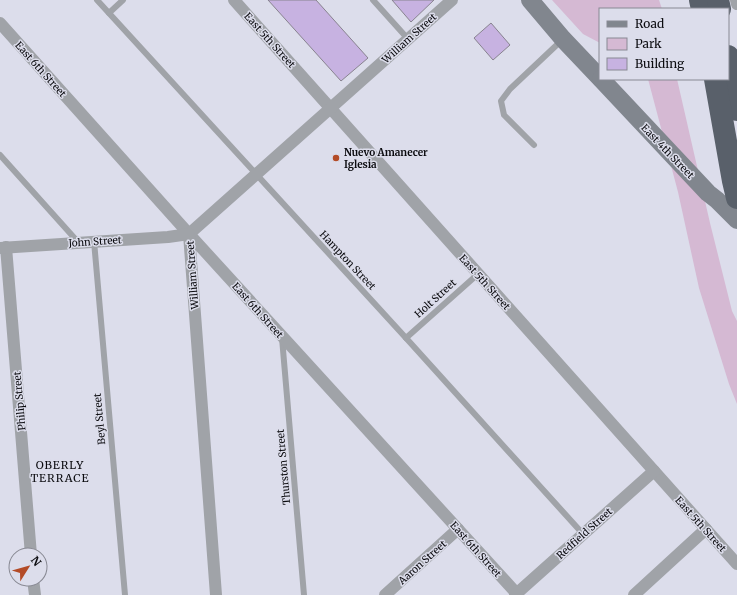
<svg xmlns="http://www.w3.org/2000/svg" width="737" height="595" font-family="Merriweather,serif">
	<rect width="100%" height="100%" fill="#dcddeb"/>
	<g fill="#d5b9d3">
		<path d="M 552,0 L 659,0 L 662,9 L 600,9 L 600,43 L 583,34 Z"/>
		<path d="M 648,79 L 677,79 L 710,223 L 732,311 L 737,321 L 737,404 L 729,384 L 699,288 L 678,192 Z"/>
	</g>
	<g fill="#c7b2e1" stroke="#88838f">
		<path d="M 268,0 L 316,0 L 368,58 L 341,81 Z"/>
		<path d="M 392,0 L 434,0 L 411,22 Z"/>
		<path d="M 491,23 L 510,45 L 493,60 L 474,38 Z"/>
	</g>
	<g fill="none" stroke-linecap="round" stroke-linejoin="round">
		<g stroke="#a0a3a8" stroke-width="6">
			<path d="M 97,0 L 406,338 L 583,534"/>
			<path d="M 373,0 L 408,39"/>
			<path d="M 109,13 L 123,0"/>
			<path d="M 534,145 L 504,115 L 501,101 L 510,89 L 562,40"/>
			<path d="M 0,155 L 78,242"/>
			<path d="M 94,241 L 125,595"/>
			<path d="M 282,338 L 304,595"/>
			<path d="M 406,338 L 478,274"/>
		</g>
		<g stroke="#a0a3a8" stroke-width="12">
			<path d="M 234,0 L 737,564"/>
			<path d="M 736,0 L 737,4"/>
			<path d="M 0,23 L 189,234 L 518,595"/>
			<path d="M 189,234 L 216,595"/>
			<path d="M 189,234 L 452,0"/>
			<path d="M 6,247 L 31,555"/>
			<path d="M 0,248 L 168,237 L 189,234"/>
			<path d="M 33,579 L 35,595"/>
			<path d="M 385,595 L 458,529"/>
			<path d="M 515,595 L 654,471"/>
			<path d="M 634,595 L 706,529"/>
		</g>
		<g stroke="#81868e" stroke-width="18">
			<path d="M 530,0 L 563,39 L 600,78"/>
			<path d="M 601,79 L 708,193 L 717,200 L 737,220"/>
		</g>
		<g stroke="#59606a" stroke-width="22">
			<path d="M 700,0 L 702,9"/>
			<path d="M 718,0 L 720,9"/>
			<path d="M 728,56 L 737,110"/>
			<path d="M 715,79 L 733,181 L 737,198"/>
		</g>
	</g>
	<circle fill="#b34b27" stroke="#dcddeb" stroke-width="1.5" cx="336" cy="158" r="4"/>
	<g text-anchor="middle" stroke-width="3" stroke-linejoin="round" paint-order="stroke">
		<g font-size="10" fill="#0b0b0f" stroke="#dcddeb">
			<text transform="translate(409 38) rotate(-42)" y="4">William Street</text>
			<text transform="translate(270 40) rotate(48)" y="4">East 5th Street</text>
			<text transform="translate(41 69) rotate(48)" y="4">East 6th Street</text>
			<text transform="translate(668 151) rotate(46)" y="4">East 4th Street</text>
			<text transform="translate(95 241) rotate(-4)" y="4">John Street</text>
			<text transform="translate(348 260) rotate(47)" y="4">Hampton Street</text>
			<text transform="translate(192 275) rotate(-94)" y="4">William Street</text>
			<text transform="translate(485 282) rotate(48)" y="4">East 5th Street</text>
			<text transform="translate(435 298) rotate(-42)" y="4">Holt Street</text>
			<text transform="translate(258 310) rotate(48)" y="4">East 6th Street</text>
			<text transform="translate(19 401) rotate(-95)" y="4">Philip Street</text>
			<text transform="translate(99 419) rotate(-95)" y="4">Beyl Street</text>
			<text transform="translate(283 467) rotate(-95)" y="4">Thurston Street</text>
			<text transform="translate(701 524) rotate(48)" y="4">East 5th Street</text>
			<text transform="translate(584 533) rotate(-42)" y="4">Redfield Street</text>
			<text transform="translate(476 549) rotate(48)" y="4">East 6th Street</text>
			<text transform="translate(422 562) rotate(-42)" y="4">Aaron Street</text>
		</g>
		<g font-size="10" font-weight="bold" fill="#0b0b0f" stroke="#dcddeb" text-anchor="start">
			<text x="344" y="156">Nuevo Amanecer<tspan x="344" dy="12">Iglesia</tspan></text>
		</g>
		<g font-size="11" letter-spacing="1" fill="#0b0b0f" stroke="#dcddeb">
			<text x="60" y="469">OBERLY<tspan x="60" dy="13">TERRACE</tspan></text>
		</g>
	</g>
	<rect x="599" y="8" width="130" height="72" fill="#dcddeb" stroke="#888993"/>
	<rect x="607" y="21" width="20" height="6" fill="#81868e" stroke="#888993"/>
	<text x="635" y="28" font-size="12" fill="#0b0b0f">Road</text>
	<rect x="607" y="38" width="20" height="12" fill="#d5b9d3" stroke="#888993"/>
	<text x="635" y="48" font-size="12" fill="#0b0b0f">Park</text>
	<rect x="607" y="58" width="20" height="12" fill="#c7b2e1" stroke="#888993"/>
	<text x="635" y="68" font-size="12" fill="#0b0b0f">Building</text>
	<g transform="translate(28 567) rotate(53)"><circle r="19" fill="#dcddeb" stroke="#888993"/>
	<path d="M0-3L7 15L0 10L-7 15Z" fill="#b34b27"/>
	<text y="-6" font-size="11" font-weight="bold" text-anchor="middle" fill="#0b0b0f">N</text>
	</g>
</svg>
